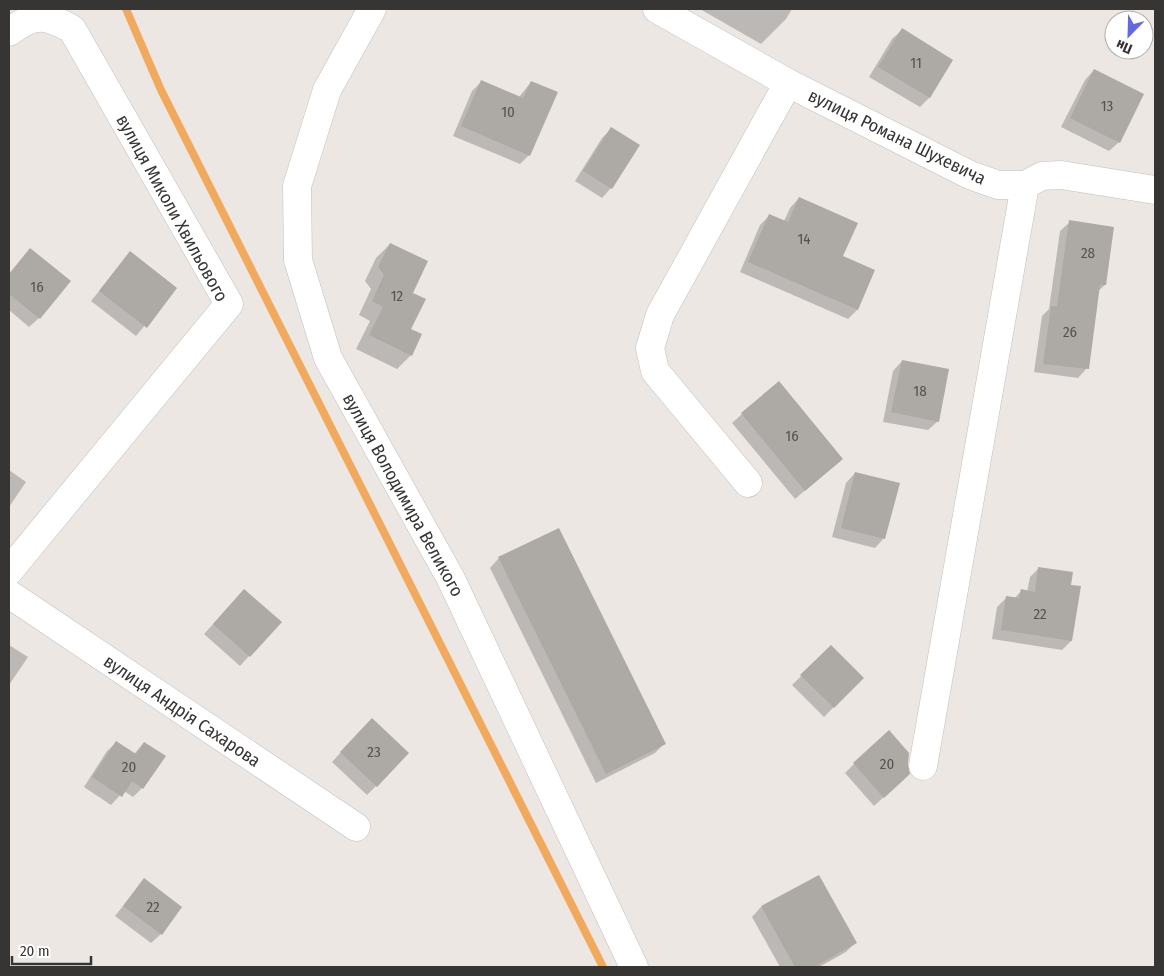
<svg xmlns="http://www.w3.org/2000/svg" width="1164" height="976" font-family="'Fira Sans Condensed',sans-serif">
	<rect width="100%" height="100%" fill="#ece7e3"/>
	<g fill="#0003">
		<path d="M 700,9 L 792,9 L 786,19 L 761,44 Z"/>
		<path d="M 902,30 L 952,60 L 929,98 L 920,107 L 869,77 L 892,39 Z"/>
		<path d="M 1094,70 L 1119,142 L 1109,151 L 1061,127 L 1085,80 Z"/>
		<path d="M 482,81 L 519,97 L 531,82 L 529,155 L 520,164 L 453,136 L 472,91 Z"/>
		<path d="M 612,128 L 638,145 L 611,188 L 602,198 L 575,181 L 602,138 Z"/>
		<path d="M 799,198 L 841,257 L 874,271 L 857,310 L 848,319 L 740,272 L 760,225 L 770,215 L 784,221 L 790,208 Z"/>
		<path d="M 1070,222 L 1105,285 L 1097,292 L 1087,368 L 1078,378 L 1034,372 L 1042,316 L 1049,309 L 1060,231 Z"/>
		<path d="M 390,244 L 411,294 L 411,355 L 397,369 L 356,349 L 370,321 L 359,315 L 371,289 L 365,281 L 376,258 Z"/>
		<path d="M 30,250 L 39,318 L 29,327 L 9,310 L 9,274 Z"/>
		<path d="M 130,253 L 176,288 L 136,336 L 91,301 Z"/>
		<path d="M 902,361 L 938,421 L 928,430 L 883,422 L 893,371 Z"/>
		<path d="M 742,414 L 842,459 L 795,499 L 732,423 Z"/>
		<path d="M 9,470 L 26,482 L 9,507 Z"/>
		<path d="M 855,473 L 884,538 L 875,548 L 832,537 L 846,483 Z"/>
		<path d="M 499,558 L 664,744 L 655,753 L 596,783 L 490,568 Z"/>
		<path d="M 1039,568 L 1070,586 L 1071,641 L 1062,650 L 992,639 L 997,607 L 1006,598 L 1014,599 L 1021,591 L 1027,592 L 1030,577 Z"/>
		<path d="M 244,590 L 249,656 L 240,666 L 204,634 Z"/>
		<path d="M 9,645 L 28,657 L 9,685 Z"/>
		<path d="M 831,647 L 862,678 L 824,717 L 792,685 Z"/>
		<path d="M 362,729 L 376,786 L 367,795 L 332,762 Z"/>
		<path d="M 117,742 L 134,754 L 144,743 L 142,788 L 133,797 L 124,791 L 111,805 L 84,787 L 107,751 Z"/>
		<path d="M 854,764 L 899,783 L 874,806 L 845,773 Z"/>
		<path d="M 818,876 L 855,943 L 846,952 L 819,967 L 780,967 L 752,917 L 761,907 Z"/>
		<path d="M 144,880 L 161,934 L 151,943 L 115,916 Z"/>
	</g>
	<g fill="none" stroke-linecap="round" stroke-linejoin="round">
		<path stroke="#f1aa5d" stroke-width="8" d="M 126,9 L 161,90 L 603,967"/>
	</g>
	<g fill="#ada9a5">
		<path d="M 902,28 L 953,60 L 930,98 L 878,67 Z"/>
		<path d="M 1094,69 L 1144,94 L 1120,143 L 1070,118 Z"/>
		<path d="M 481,80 L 523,98 L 531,81 L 558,92 L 530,156 L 461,126 Z"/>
		<path d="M 611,127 L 640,145 L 612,189 L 583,171 Z"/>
		<path d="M 799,197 L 858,223 L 843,256 L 875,270 L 858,310 L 748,262 L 769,214 L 788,222 Z"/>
		<path d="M 1069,220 L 1114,227 L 1106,285 L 1100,285 L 1089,369 L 1043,364 L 1051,306 L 1057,306 Z"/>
		<path d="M 390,243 L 428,261 L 413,293 L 426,299 L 411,329 L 422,334 L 412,356 L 369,335 L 383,307 L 372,301 L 384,275 L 378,267 Z"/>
		<path d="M 30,248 L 71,281 L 40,319 L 9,294 L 9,274 Z"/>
		<path d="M 130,251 L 177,288 L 147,328 L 99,291 Z"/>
		<path d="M 902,360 L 949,369 L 939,422 L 891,412 Z"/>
		<path d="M 779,381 L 843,459 L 805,491 L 741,413 Z"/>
		<path d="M 855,472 L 900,483 L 885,539 L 841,528 Z"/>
		<path d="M 559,528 L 666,744 L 606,774 L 498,557 Z"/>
		<path d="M 1038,567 L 1073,572 L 1071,585 L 1081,586 L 1072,641 L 1001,630 L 1006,596 L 1019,598 L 1021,589 L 1035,592 Z"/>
		<path d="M 244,589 L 282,622 L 250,657 L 213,624 Z"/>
		<path d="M 831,645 L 864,678 L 834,708 L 800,675 Z"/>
		<path d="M 372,718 L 409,753 L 377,787 L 340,752 Z"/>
		<path d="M 889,730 L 909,753 L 908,764 L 910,774 L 884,798 L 853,763 Z"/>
		<path d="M 116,741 L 136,754 L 144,742 L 166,756 L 143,789 L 132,781 L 122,797 L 92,777 Z"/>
		<path d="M 819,875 L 857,943 L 814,967 L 795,967 L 761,906 Z"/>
		<path d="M 144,878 L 182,907 L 162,935 L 123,906 Z"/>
	</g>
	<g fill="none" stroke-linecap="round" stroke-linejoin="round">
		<g stroke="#c4bfbb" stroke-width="29">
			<g id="minor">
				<path d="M 372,9 L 327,90 L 297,186 L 298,260 L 328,358 L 451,579 L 634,967"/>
				<path d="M 657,9 L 788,83 L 970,175 L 998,185 L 1025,185 L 1042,176 L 1061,175 L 1155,190"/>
				<path d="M 9,32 C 35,13 44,14 72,29 L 229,304 L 9,571"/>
				<path d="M 748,483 L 655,371 L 650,348 L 660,315 L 788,83"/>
				<path d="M 9,594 L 356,827"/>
				<path d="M 923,766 L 1025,185"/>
			</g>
		</g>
		<use href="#minor" stroke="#fff" stroke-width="28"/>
	</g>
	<g text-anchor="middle" stroke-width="4" stroke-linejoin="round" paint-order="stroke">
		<g font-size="15" fill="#545250">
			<text x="916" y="68">11</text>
			<text x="1107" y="111">13</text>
			<text x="508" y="117">10</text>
			<text x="804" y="244">14</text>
			<text x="1088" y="258">28</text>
			<text x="37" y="292">16</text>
			<text x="397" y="301">12</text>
			<text x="1070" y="337">26</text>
			<text x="920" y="396">18</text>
			<text x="792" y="441">16</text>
			<text x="1040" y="619">22</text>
			<text x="374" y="757">23</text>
			<text x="887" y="769">20</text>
			<text x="129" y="772">20</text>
			<text x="153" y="912">22</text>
		</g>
		<g font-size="18" fill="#373534" stroke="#fff">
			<text transform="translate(897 137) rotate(26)" y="6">вулиця Романа Шухевича</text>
			<text transform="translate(172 208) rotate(61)" y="6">вулиця Миколи Хвильового</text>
			<text transform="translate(403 495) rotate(61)" y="6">вулиця Володимира Великого</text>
			<text transform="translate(182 711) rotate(34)" y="6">вулиця Андрія Сахарова</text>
		</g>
	</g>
	<rect width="1164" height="976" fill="none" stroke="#373534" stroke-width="20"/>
	<g transform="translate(1129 35) rotate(203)"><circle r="24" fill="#ffffff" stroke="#afaeae"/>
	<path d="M0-4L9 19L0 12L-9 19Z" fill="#6269e1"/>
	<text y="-8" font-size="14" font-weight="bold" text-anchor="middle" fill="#373534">Пн</text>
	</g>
	<path d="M12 956v8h79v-8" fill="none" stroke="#373534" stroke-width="2.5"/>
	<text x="20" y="956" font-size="15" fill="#373534" stroke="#ffffff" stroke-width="4" paint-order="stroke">20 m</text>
</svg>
